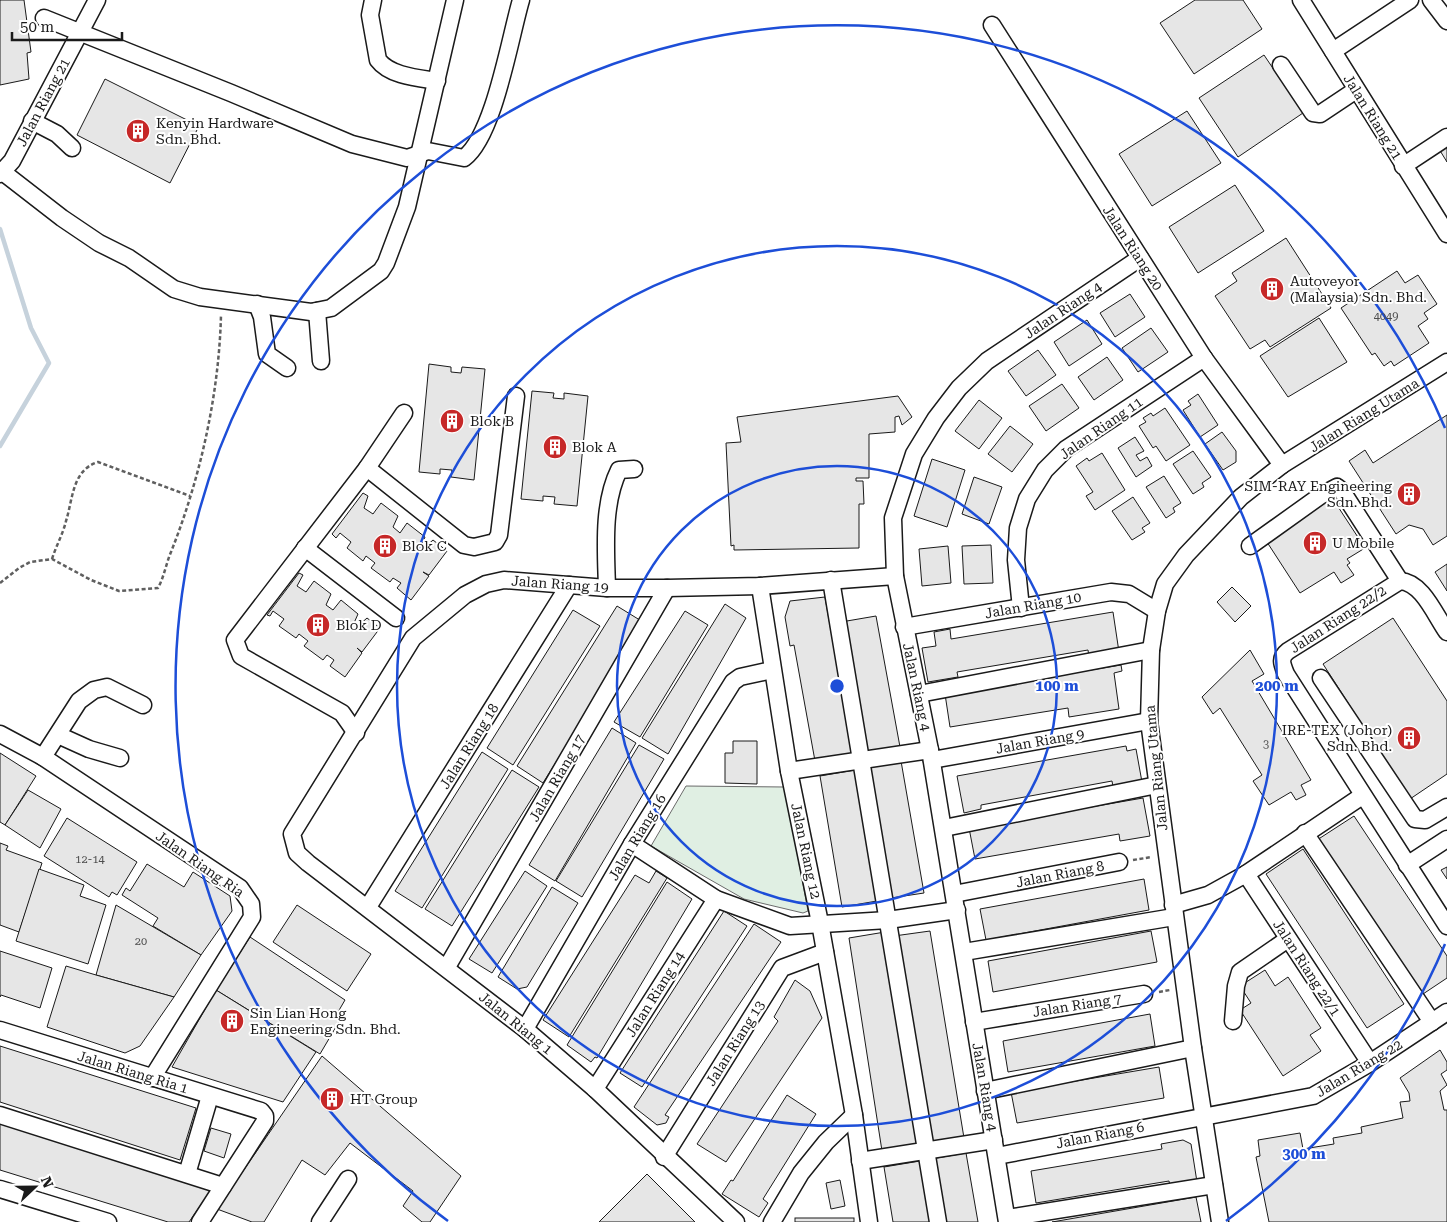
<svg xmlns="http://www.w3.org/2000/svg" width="1447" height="1222" font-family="'Roboto Serif',serif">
	<rect width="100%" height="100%" fill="#fff"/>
	<path fill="#e0efe3" stroke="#6a6a6a" d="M 686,786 L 785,787 L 808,911 L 803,913 L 744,899 L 651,846 Z"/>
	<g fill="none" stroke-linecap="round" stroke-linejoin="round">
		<path stroke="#c6d2dc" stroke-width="4.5" d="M 0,229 L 31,328 L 49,363 L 0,446"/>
	</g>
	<g fill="#e6e6e6" stroke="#1a1a1a">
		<path d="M 0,0 L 24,0 L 31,52 L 27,53 L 29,79 L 0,85 Z"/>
		<path d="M 1195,0 L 1243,0 L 1262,29 L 1194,74 L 1160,23 Z"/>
		<path d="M 1264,55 L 1303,113 L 1238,157 L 1199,98 Z"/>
		<path d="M 105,79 L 199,126 L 170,183 L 77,135 Z"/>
		<path d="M 1187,111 L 1221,163 L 1152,206 L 1119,154 Z"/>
		<path d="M 1447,144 L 1447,162 L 1439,149 Z"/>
		<path d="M 1235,185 L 1264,231 L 1198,273 L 1169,227 Z"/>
		<path d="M 1286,238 L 1331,308 L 1270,347 L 1265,340 L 1250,349 L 1215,296 L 1237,281 L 1232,273 Z"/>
		<path d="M 1397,271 L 1405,283 L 1418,275 L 1437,304 L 1424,313 L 1428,319 L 1418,326 L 1429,343 L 1394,366 L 1391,361 L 1384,366 L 1375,353 L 1372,355 L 1341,308 Z"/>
		<path d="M 1130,294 L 1145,317 L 1115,337 L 1100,313 Z"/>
		<path d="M 1319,318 L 1347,362 L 1288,397 L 1260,356 Z"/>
		<path d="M 1087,320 L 1102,344 L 1069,366 L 1054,342 Z"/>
		<path d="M 1151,328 L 1168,352 L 1138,372 L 1122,348 Z"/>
		<path d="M 1038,350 L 1056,375 L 1026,396 L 1008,371 Z"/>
		<path d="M 1107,357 L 1123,380 L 1094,400 L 1078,377 Z"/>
		<path d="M 429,364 L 451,367 L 451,372 L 461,373 L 462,367 L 485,369 L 474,480 L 451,477 L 452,470 L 440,469 L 440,474 L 419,472 Z"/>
		<path d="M 1062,384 L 1079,408 L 1046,431 L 1029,406 Z"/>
		<path d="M 532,391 L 554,393 L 553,398 L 564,399 L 564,393 L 588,396 L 577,506 L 554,504 L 555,497 L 543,496 L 543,501 L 521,499 Z"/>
		<path d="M 1198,394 L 1218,425 L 1200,437 L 1183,410 L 1191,405 L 1188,401 Z"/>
		<path d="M 898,396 L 912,417 L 902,425 L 899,416 L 895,417 L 895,432 L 869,434 L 869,478 L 856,478 L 856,481 L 863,481 L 864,504 L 859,504 L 859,548 L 734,550 L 734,545 L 731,546 L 726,443 L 741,442 L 737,417 Z"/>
		<path d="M 979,400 L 1002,418 L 979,449 L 955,431 Z"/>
		<path d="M 1165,408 L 1190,445 L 1166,461 L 1156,446 L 1153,448 L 1139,426 L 1146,422 L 1143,418 L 1151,413 L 1153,416 Z"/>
		<path d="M 1447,415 L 1447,536 L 1433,545 L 1423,529 L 1409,525 L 1396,534 L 1349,461 L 1365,450 L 1373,463 Z"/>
		<path d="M 1010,426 L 1033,444 L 1012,472 L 988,454 Z"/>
		<path d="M 1222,432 L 1236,451 L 1236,462 L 1223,470 L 1205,444 Z"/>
		<path d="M 1135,437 L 1144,451 L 1136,455 L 1140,461 L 1147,457 L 1152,466 L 1136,477 L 1118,448 Z"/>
		<path d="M 1193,451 L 1211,477 L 1202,483 L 1204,487 L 1193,494 L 1173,464 Z"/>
		<path d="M 1102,453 L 1125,490 L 1095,510 L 1086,496 L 1093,492 L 1076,466 L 1087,458 L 1089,461 Z"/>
		<path d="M 932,459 L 965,470 L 947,527 L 914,516 Z"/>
		<path d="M 1164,476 L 1181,503 L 1173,508 L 1175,512 L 1166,518 L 1146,487 Z"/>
		<path d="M 974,477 L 1002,487 L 989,524 L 962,514 Z"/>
		<path d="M 363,493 L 368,496 L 364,508 L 373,514 L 381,503 L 398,516 L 393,527 L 400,533 L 407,523 L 425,537 L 421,546 L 424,548 L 433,540 L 447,551 L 429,575 L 423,572 L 429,576 L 411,600 L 397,588 L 401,583 L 393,578 L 390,582 L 371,568 L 375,563 L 366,556 L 363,561 L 347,548 L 351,542 L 340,533 L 336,538 L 332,534 Z"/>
		<path d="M 1331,496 L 1365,548 L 1347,559 L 1350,563 L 1347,565 L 1354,575 L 1341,583 L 1334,572 L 1300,593 L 1265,539 Z"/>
		<path d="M 1133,497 L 1150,523 L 1142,528 L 1145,532 L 1132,540 L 1112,511 Z"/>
		<path d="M 991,545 L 993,583 L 964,584 L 962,546 Z"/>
		<path d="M 948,546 L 951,583 L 922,586 L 919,549 Z"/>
		<path d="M 1447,564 L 1447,591 L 1435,572 Z"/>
		<path d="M 299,573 L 303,575 L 297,586 L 306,592 L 314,581 L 331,594 L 326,605 L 333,610 L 341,600 L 358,614 L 354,623 L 358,626 L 367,618 L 380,628 L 362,652 L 357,648 L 362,653 L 345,677 L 330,666 L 334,660 L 327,655 L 323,660 L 304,646 L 308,641 L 299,634 L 296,638 L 279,626 L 284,619 L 273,611 L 270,616 L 267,615 Z"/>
		<path d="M 1232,587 L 1251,606 L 1235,622 L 1217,602 Z"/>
		<path d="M 825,597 L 853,755 L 815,761 L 794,645 L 790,646 L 785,617 L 790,601 Z"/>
		<path d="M 725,604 L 746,618 L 668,754 L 642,738 Z"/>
		<path d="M 617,606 L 643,622 L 543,783 L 517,766 Z"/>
		<path d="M 573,610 L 600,626 L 513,765 L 487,748 Z"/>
		<path d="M 685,611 L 708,625 L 640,737 L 614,722 Z"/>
		<path d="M 1113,612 L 1119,652 L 1089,657 L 1088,650 L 957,672 L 958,677 L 928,682 L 922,648 L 936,646 L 934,632 L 950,629 L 951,639 Z"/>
		<path d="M 876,616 L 900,747 L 864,753 L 841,622 Z"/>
		<path d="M 1393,618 L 1447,701 L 1447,774 L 1410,799 L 1323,664 Z"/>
		<path d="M 1250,650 L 1264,674 L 1252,681 L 1311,780 L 1301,785 L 1306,795 L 1296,800 L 1291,792 L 1269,805 L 1253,781 L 1262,775 L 1220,708 L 1213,714 L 1202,697 Z"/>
		<path d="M 1121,665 L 1122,671 L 1114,673 L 1119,709 L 1069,717 L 1068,708 L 950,727 L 945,694 Z"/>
		<path d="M 612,728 L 636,743 L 555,881 L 529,865 Z"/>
		<path d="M 733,741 L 757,741 L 757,784 L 725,783 L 725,753 L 733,753 Z"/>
		<path d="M 639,745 L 664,759 L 582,897 L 556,881 Z"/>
		<path d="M 1126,746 L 1127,751 L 1136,749 L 1142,782 L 1113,787 L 1112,781 L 981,805 L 981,809 L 964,813 L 957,776 Z"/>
		<path d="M 482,752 L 508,769 L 422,908 L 395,891 Z"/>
		<path d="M 0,753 L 36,776 L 5,825 L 0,822 Z"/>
		<path d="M 901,761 L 924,893 L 891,898 L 868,766 Z"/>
		<path d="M 512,770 L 539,787 L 452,926 L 425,909 Z"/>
		<path d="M 855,770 L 877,901 L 842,907 L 820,776 Z"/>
		<path d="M 28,790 L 61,809 L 40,848 L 5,825 Z"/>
		<path d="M 1143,798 L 1150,836 L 1120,841 L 1119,834 L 975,859 L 969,828 Z"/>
		<path d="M 1354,816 L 1447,956 L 1447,978 L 1420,996 L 1317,840 Z"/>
		<path d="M 67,818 L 137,862 L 117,895 L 112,892 L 109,897 L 44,856 Z"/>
		<path d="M 0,843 L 8,846 L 6,850 L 42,863 L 19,932 L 0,925 Z"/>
		<path d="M 1303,849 L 1404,1004 L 1367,1028 L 1266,874 Z"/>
		<path d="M 147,864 L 184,887 L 193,872 L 230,896 L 232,911 L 201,955 L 153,926 L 158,918 L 122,895 L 126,888 L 130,891 Z"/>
		<path d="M 1447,867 L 1447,879 L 1441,870 Z"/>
		<path d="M 39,869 L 84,885 L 80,896 L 106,905 L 88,964 L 16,941 Z"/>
		<path d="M 525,871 L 547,886 L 492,973 L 469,959 Z"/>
		<path d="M 656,871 L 667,878 L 569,1037 L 543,1020 L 635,875 L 649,883 Z"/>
		<path d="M 1144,879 L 1149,910 L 986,940 L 980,909 Z"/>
		<path d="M 667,882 L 692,899 L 597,1058 L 595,1057 L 591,1062 L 567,1045 Z"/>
		<path d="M 552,887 L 578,903 L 527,987 L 517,989 L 498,977 Z"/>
		<path d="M 116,905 L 201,955 L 174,997 L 96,975 Z"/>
		<path d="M 297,905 L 371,954 L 347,991 L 273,942 Z"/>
		<path d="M 724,911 L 747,926 L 642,1087 L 620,1073 Z"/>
		<path d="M 754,924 L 781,942 L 665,1115 L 669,1117 L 666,1123 L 657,1125 L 634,1107 Z"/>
		<path d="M 930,931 L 964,1138 L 929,1144 L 894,936 Z"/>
		<path d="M 1151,931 L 1157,962 L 993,992 L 988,961 Z"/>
		<path d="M 885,932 L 917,1146 L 882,1151 L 849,938 Z"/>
		<path d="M 250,937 L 345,1000 L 338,1012 L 343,1015 L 320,1054 L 216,990 Z"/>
		<path d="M 0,951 L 52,968 L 40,1008 L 1,995 L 0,997 Z"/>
		<path d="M 66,966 L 96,975 L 174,997 L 140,1046 L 125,1053 L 47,1027 Z"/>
		<path d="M 1265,970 L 1275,986 L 1288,977 L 1321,1028 L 1310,1035 L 1321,1051 L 1283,1076 L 1240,1010 L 1251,1003 L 1240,986 Z"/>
		<path d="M 795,980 L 810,991 L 822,1018 L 726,1162 L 697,1144 L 778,1021 L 774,1017 Z"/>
		<path d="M 216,990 L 316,1052 L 283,1102 L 172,1067 Z"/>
		<path d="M 1150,1014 L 1155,1046 L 1008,1072 L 1003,1041 Z"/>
		<path d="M 0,1046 L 196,1108 L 180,1160 L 0,1102 Z"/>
		<path d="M 1440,1050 L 1447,1062 L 1447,1070 L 1441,1074 L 1447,1085 L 1440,1091 L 1444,1110 L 1447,1110 L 1447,1222 L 1269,1222 L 1256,1157 L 1260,1156 L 1258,1140 L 1300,1133 L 1303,1149 L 1334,1144 L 1333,1138 L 1362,1133 L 1361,1127 L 1403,1118 L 1400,1102 L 1410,1101 L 1409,1093 L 1400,1078 Z"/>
		<path d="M 322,1056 L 461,1176 L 430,1222 L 422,1222 L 403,1206 L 413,1191 L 350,1143 L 325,1175 L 302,1160 L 264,1222 L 252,1222 L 217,1209 Z"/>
		<path d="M 1159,1067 L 1164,1098 L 1017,1123 L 1011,1092 Z"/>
		<path d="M 787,1095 L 816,1114 L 763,1199 L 768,1203 L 759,1217 L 722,1194 L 731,1180 L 733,1181 Z"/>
		<path d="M 0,1121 L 214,1186 L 189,1222 L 168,1222 L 0,1170 Z"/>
		<path d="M 211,1128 L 231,1134 L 224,1158 L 204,1151 Z"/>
		<path d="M 1183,1140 L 1191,1144 L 1197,1182 L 1170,1186 L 1169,1181 L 1036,1203 L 1031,1171 L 1162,1149 L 1161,1144 Z"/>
		<path d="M 966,1153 L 978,1222 L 942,1222 L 931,1159 Z"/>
		<path d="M 920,1161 L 930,1222 L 893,1222 L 884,1167 Z"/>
		<path d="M 647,1174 L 695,1222 L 599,1222 Z"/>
		<path d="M 840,1180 L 845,1206 L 831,1209 L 826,1183 Z"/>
		<path d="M 1196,1197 L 1201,1222 L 1052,1222 Z"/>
		<rect x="795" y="1218" width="59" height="4"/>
	</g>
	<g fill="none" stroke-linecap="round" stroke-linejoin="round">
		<g stroke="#1a1a1a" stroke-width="19">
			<g id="minor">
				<path d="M 373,0 L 370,15 L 378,60 C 390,76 418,78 437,81"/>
				<path d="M 1301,0 L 1447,234"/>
				<path d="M 1431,0 L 1447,21"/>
				<path d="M 44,18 L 231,93 L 352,144 L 407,158 L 428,151 L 464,158 C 494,136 510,37 521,0"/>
				<path d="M 992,25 L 1204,358 L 1282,465"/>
				<path d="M 1333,51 L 1410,0"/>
				<path d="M 1281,65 L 1313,113 L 1320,114 L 1356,90"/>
				<path d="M 32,121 L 57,134 L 72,148"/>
				<path d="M 1403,166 L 1447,137"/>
				<path d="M 4,173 L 62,218 L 99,243 L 129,258 L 174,289 L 200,297 L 311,312 L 331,308 L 381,271 L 386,263 L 407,207 L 455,0"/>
				<path d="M 0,174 L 12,161 L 97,0"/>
				<path d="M 257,304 L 262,317 L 267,354 L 287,368"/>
				<path d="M 317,311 L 321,361"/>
				<path d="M 367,468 L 464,545 L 474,547 L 495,542 L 499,535 L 516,396"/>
				<path d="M 1250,546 L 1320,496 L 1337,487 L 1342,491 L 1400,581"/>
				<path d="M 305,548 L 396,618"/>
				<path d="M 831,580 L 938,1222"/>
				<path d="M 760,586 L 789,771 L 820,923 L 854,1115 L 869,1222"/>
				<path d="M 607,588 C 606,551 602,504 619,470 L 634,469"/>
				<path d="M 1021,608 L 1016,560 L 1018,528 L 1027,499 L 1045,470 L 1066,449 L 1204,358"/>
				<path d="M 904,627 L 1111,592 L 1129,594 L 1157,611"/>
				<path d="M 1447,632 C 1435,615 1422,582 1400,581 L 1288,651 C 1279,658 1282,664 1286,674 L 1447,926"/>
				<path d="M 1321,678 L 1415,819 L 1425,820 L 1447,807"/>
				<path d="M 919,694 L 1151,650"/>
				<path d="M 356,733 L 342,713 L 241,656 L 235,640 L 367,468 L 404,413"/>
				<path d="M 0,734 L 43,757 L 240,888 L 251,904 L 252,917 L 152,1078"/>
				<path d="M 58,735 L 89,749 L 120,758"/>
				<path d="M 43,757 L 79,701 L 94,690 L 107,687 L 143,705"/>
				<path d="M 932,760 L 1149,721"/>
				<path d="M 789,771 L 930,750"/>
				<path d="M 944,828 L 1157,785"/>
				<path d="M 1305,833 L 1432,1022"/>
				<path d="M 632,844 L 716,899 L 790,926 L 888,920 L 957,910"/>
				<path d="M 1407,865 L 1447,839"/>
				<path d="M 1246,874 L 1370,1063"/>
				<path d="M 954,894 L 1119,862"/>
				<path d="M 1173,905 L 1208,895 L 1246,874 L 1362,796"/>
				<path d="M 368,907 L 569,585"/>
				<path d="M 964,952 L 1174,917"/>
				<path d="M 447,967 L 667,588"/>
				<path d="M 1233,1021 L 1236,986 L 1240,972 L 1288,939"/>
				<path d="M 974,1022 L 1144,994"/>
				<path d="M 525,1029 L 632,844 L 733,682 L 740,677 L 772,670"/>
				<path d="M 0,1030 L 261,1111 L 265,1116 L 265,1121 L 200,1222"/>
				<path d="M 595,1089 L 716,899"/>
				<path d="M 985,1091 L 1193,1048"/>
				<path d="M 0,1115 L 223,1186"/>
				<path d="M 997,1156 L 1313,1096 L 1370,1063 L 1447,1012"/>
				<path d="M 664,1157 L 782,968 L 825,952"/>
				<path d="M 860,1161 L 994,1140"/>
				<path d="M 187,1174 L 210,1096"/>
				<path d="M 0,1189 L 108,1222"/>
				<path d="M 1007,1218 L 1214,1185"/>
				<path d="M 320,1222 L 348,1179"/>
				<path d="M 736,1222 L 595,1089 L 525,1029 L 308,863 L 297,853 L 292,834 L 413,638 L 465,595 L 486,584 L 504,580 L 607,588 L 667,588 L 760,586 L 895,576"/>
				<path d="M 772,1222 L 801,1173 L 826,1142 L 854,1115"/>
				<path d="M 1007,1222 L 930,750 L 895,576 L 893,518 L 914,454 L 936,418 L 959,388 L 987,361 L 1140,258"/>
				<path d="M 1220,1222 L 1193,1048 L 1149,721 L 1151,650 L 1157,611 L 1165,584 L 1186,555 L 1241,497 L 1282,465 L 1447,362"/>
			</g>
		</g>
		<g stroke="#5f5f5f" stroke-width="2.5" stroke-dasharray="4 2.5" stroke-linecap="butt">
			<path d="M 52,559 C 56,546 63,534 66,521 C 73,499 72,470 98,462 L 190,496"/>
			<path d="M 0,583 L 19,568 L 30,562 L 52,559 L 91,580 L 119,591 L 158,588 C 164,577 166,564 171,552 C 200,479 219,395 221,315"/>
			<path d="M 1133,860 L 1152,857"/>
			<path d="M 1159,992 L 1170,990"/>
		</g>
		<use href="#minor" stroke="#fff" stroke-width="16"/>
	</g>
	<g fill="none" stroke="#1d4ed8" stroke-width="2.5">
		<circle cx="837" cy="686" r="220"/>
		<circle cx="837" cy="686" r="440"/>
		<path d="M1445 944A661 661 0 0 1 1226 1221M448 1221A661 661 0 1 1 1445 428"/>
	</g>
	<defs>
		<g id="building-disc" transform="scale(1.25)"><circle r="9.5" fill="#c62828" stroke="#fff"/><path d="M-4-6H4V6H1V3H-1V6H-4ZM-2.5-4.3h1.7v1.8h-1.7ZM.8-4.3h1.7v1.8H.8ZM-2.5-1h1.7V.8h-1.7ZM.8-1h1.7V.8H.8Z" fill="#fff"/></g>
	</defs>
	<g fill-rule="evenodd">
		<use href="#building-disc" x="138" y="131"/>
		<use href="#building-disc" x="1272" y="289"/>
		<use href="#building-disc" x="452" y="421"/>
		<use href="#building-disc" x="555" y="447"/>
		<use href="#building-disc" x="1409" y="494"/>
		<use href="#building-disc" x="1315" y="543"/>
		<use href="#building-disc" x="385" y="546"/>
		<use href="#building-disc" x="318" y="625"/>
		<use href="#building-disc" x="1409" y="738"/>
		<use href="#building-disc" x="232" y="1021"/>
		<use href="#building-disc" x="332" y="1099"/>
	</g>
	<g text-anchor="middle" stroke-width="4" stroke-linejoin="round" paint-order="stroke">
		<g font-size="11" fill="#4d4d4d">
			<text x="1386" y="320">4049</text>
			<text x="1266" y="748">3</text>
			<text x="90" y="863">12-14</text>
			<text x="141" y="945">20</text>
		</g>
		<g font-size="14" fill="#1a1a1a" stroke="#fff">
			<text transform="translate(43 102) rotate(-62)" y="5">Jalan Riang 21</text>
			<text transform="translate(1373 117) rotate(58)" y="5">Jalan Riang 21</text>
			<text transform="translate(1133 248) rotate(57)" y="5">Jalan Riang 20</text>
			<text transform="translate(1063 310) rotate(-34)" y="5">Jalan Riang 4</text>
			<text transform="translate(1364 415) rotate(-32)" y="5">Jalan Riang Utama</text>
			<text transform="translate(1101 428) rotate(-35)" y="5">Jalan Riang 11</text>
			<text transform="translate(560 584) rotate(4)" y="5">Jalan Riang 19</text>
			<text transform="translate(1033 605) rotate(-10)" y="5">Jalan Riang 10</text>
			<text transform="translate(1338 619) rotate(-33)" y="5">Jalan Riang 22/2</text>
			<text transform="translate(917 687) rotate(78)" y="5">Jalan Riang 4</text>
			<text transform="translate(1040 741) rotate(-10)" y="5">Jalan Riang 9</text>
			<text transform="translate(469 746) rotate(-58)" y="5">Jalan Riang 18</text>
			<text transform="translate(1156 768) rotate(-96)" y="5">Jalan Riang Utama</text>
			<text transform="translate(557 778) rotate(-60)" y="5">Jalan Riang 17</text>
			<text transform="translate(637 837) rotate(-59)" y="5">Jalan Riang 16</text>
			<text transform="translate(806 851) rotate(78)" y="5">Jalan Riang 12</text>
			<text transform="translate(200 864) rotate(35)" y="5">Jalan Riang Ria</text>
			<text transform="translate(1060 874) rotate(-11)" y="5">Jalan Riang 8</text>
			<text transform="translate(1307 968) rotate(57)" y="5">Jalan Riang 22/1</text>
			<text transform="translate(655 994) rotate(-58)" y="5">Jalan Riang 14</text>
			<text transform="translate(1077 1005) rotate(-9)" y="5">Jalan Riang 7</text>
			<text transform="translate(516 1023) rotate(39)" y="5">Jalan Riang 1</text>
			<text transform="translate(735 1043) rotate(-58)" y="5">Jalan Riang 13</text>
			<text transform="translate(1359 1068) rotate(-31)" y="5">Jalan Riang 22</text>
			<text transform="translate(133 1072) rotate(17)" y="5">Jalan Riang Ria 1</text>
			<text transform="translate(985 1087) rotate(80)" y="5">Jalan Riang 4</text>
			<text transform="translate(1100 1135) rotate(-11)" y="5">Jalan Riang 6</text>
		</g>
		<g font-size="14" fill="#1a1a1a" stroke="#fff" text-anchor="start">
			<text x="156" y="128">Kenyin Hardware<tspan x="156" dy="16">Sdn. Bhd.</tspan></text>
			<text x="1290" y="286">Autoveyor<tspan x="1290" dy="16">(Malaysia) Sdn. Bhd.</tspan></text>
			<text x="470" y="426">Blok B</text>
			<text x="572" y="452">Blok A</text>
			<text x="1392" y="491" text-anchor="end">SIM-RAY Engineering<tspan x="1392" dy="16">Sdn. Bhd.</tspan></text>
			<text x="1332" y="548">U Mobile</text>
			<text x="402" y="551">Blok C</text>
			<text x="336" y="630">Blok D</text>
			<text x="1392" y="735" text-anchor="end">IRE-TEX (Johor)<tspan x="1392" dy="16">Sdn. Bhd.</tspan></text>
			<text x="250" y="1018">Sin Lian Hong<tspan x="250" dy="16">Engineering Sdn. Bhd.</tspan></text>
			<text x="350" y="1104">HT Group</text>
		</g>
	</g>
	<circle cx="837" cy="686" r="8" fill="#1d4ed8" stroke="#fff" stroke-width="2.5"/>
	<g font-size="15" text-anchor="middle" font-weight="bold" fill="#1d4ed8" stroke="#fff" stroke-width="4" stroke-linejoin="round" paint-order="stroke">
		<text x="1057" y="691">100 m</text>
		<text x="1277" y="691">200 m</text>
		<text x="1304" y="1159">300 m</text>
	</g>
	<g transform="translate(35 1187) rotate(68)" stroke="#ffffff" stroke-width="4" paint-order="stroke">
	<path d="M0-4L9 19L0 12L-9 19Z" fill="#1a1a1a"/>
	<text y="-8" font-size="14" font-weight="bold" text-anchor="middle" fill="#1a1a1a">N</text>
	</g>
	<path d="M12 32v8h110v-8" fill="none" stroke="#1a1a1a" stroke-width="2.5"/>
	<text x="20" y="32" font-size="15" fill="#1a1a1a" stroke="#ffffff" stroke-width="4" paint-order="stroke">50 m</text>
</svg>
